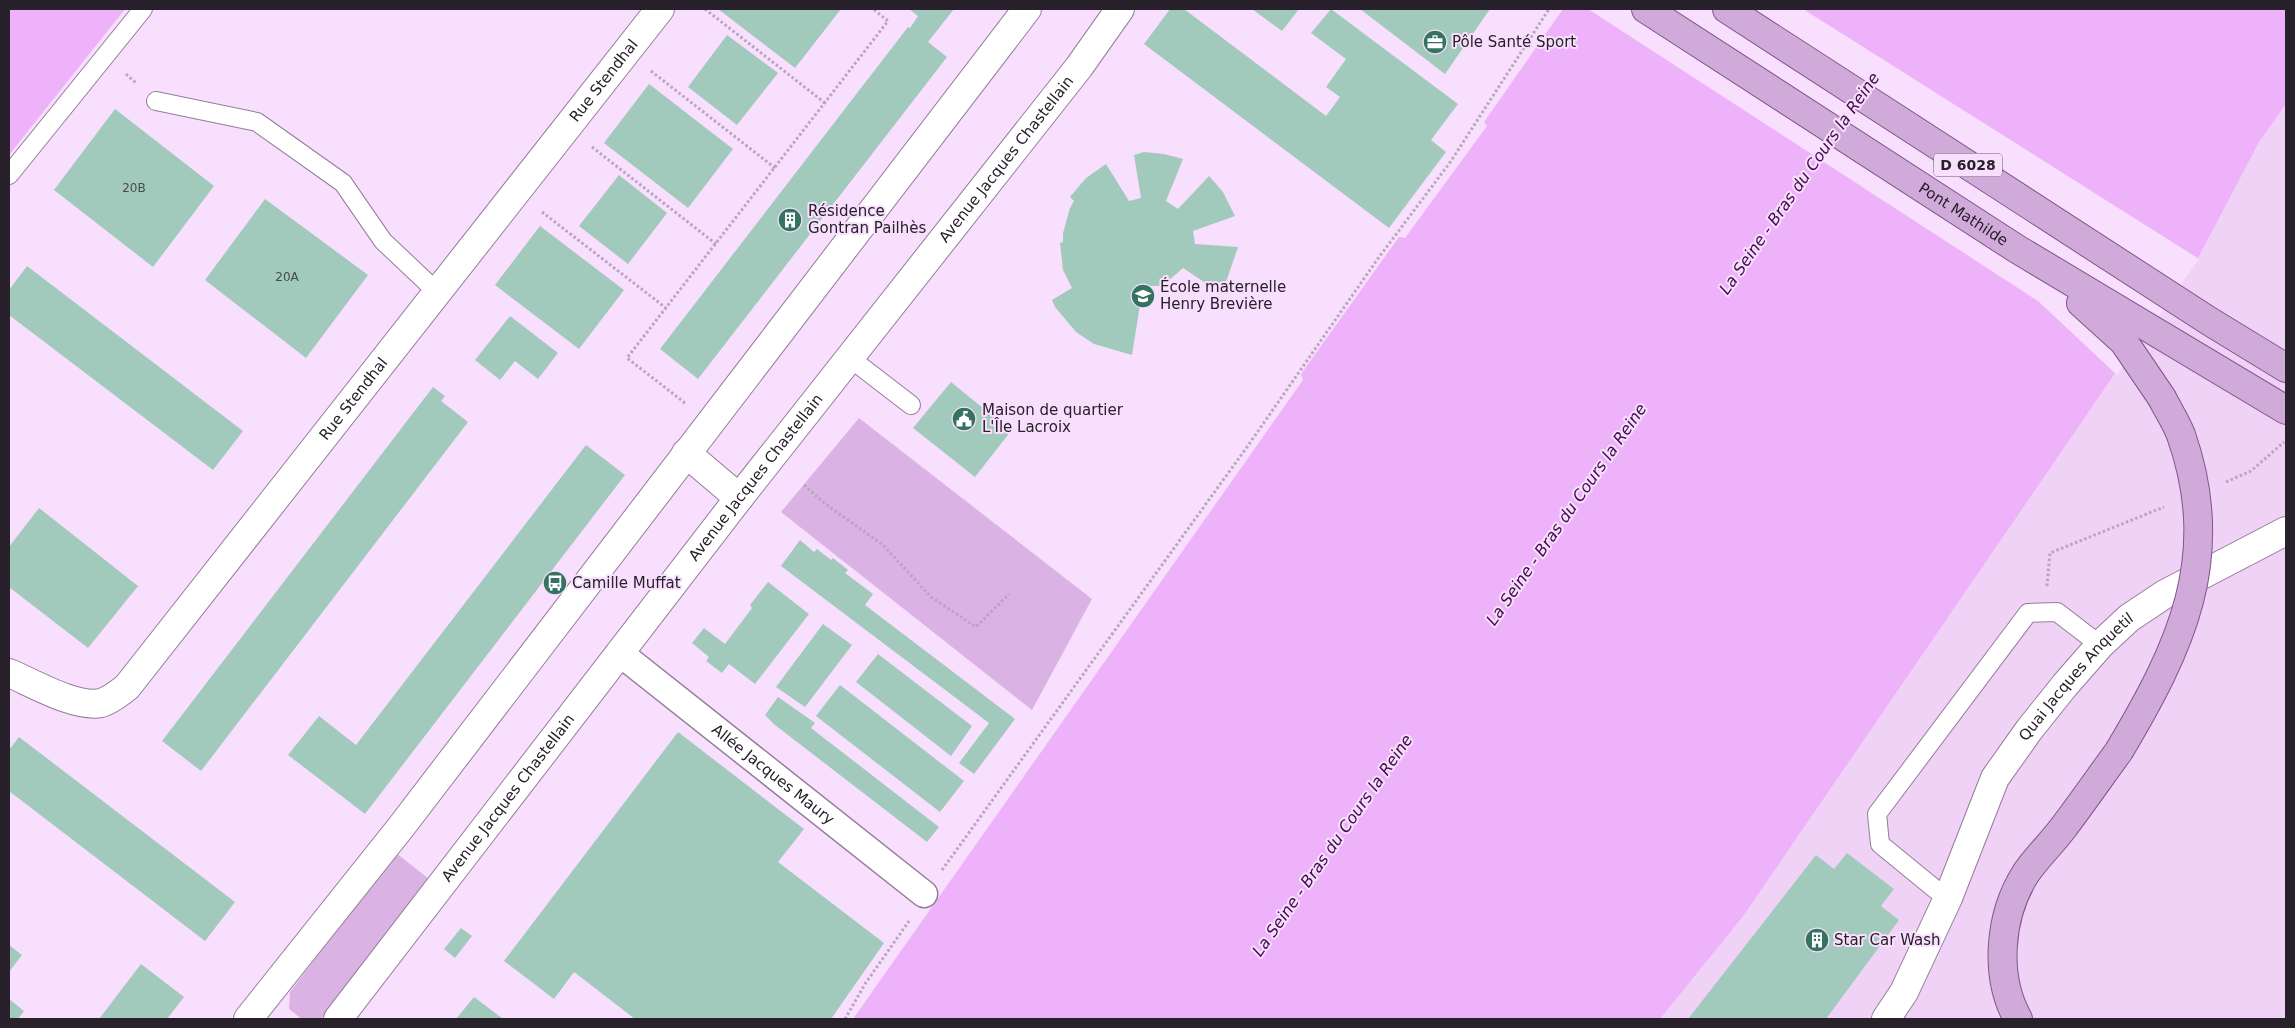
<svg xmlns="http://www.w3.org/2000/svg" width="2295" height="1028" font-family="'DejaVu Sans',sans-serif">
	<rect width="100%" height="100%" fill="#f8dffd"/>
	<path fill="#f0d2f6" d="M 2286,104 L 2286,1019 L 1660,1019 L 1744,915 L 2116,372 L 2259,142 Z"/>
	<g fill="#dab2e3">
		<path d="M 859,418 L 1092,599 L 1032,710 L 781,512 Z"/>
		<path d="M 396,853 L 429,879 L 321,1019 L 302,1019 L 289,1009 L 290,992 Z"/>
	</g>
	<g fill="#edb2fa">
		<path d="M 9,9 L 125,9 L 9,155 Z"/>
		<path d="M 1563,9 L 2286,9 L 2286,104 L 2259,142 L 2198,258 L 2116,372 L 1744,915 L 1660,1019 L 853,1019 L 1303,380 L 1301,374 L 1399,237 L 1405,238 L 1487,126 L 1484,122 Z"/>
	</g>
	<path fill="#f8dffd" d="M 1588,9 L 1803,9 L 2199,259 L 2117,375 L 2038,301 Z"/>
	<g fill="#a2cabc">
		<path d="M 718,9 L 841,9 L 795,68 Z"/>
		<path d="M 909,9 L 954,9 L 928,42 L 947,57 L 698,379 L 660,349 L 908,27 L 910,28 L 918,16 Z"/>
		<path d="M 1170,9 L 1184,9 L 1326,116 L 1340,97 L 1326,87 L 1346,59 L 1311,33 L 1331,9 L 1458,104 L 1431,140 L 1446,152 L 1389,228 L 1144,44 Z"/>
		<path d="M 1252,9 L 1299,9 L 1282,31 Z"/>
		<path d="M 1360,9 L 1490,9 L 1445,74 Z"/>
		<path d="M 727,35 L 778,73 L 737,125 L 688,87 Z"/>
		<path d="M 649,84 L 733,149 L 688,208 L 604,143 Z"/>
		<path d="M 115,109 L 214,186 L 153,267 L 54,190 Z"/>
		<path d="M 1144,152 L 1164,154 L 1183,159 L 1166,201 L 1178,209 L 1209,176 L 1223,192 L 1235,216 L 1193,231 L 1195,244 L 1238,247 L 1222,294 L 1183,268 L 1167,282 L 1159,286 L 1143,286 L 1132,355 L 1094,344 L 1076,332 L 1055,307 L 1052,300 L 1072,288 L 1063,270 L 1060,243 L 1063,242 L 1063,233 L 1070,208 L 1074,201 L 1070,197 L 1086,178 L 1106,164 L 1129,201 L 1141,198 L 1134,155 Z"/>
		<path d="M 619,175 L 667,213 L 628,264 L 579,226 Z"/>
		<path d="M 265,199 L 368,275 L 306,358 L 205,280 Z"/>
		<path d="M 540,226 L 624,290 L 579,349 L 495,285 Z"/>
		<path d="M 27,266 L 243,431 L 213,470 L 9,315 L 9,290 Z"/>
		<path d="M 510,316 L 558,353 L 538,379 L 515,361 L 500,380 L 475,360 Z"/>
		<path d="M 951,382 L 1011,431 L 975,477 L 913,428 Z"/>
		<path d="M 433,387 L 445,396 L 441,401 L 468,422 L 201,771 L 162,741 Z"/>
		<path d="M 586,445 L 625,475 L 365,814 L 288,755 L 319,716 L 356,745 Z"/>
		<path d="M 39,508 L 138,586 L 88,648 L 9,587 L 9,547 Z"/>
		<path d="M 800,540 L 814,552 L 817,549 L 831,560 L 833,558 L 848,570 L 845,573 L 873,594 L 865,605 L 1015,719 L 974,774 L 959,763 L 989,723 L 781,566 Z"/>
		<path d="M 768,582 L 809,614 L 755,684 L 729,664 L 722,673 L 706,661 L 709,657 L 692,643 L 704,628 L 725,644 L 752,608 L 750,605 Z"/>
		<path d="M 823,624 L 852,645 L 805,707 L 776,687 Z"/>
		<path d="M 878,654 L 972,726 L 951,756 L 856,682 Z"/>
		<path d="M 840,685 L 964,781 L 940,812 L 816,716 Z"/>
		<path d="M 778,697 L 815,723 L 811,728 L 939,827 L 927,842 L 775,725 L 765,715 Z"/>
		<path d="M 678,732 L 804,829 L 778,862 L 884,943 L 831,1019 L 635,1019 L 574,972 L 554,999 L 504,961 Z"/>
		<path d="M 19,737 L 235,902 L 205,941 L 9,791 L 9,750 Z"/>
		<path d="M 1847,853 L 1894,889 L 1881,906 L 1899,920 L 1826,1019 L 1688,1019 L 1816,855 L 1834,869 Z"/>
		<path d="M 461,928 L 472,936 L 455,958 L 444,949 Z"/>
		<path d="M 9,945 L 22,955 L 9,972 Z"/>
		<path d="M 141,964 L 184,997 L 167,1019 L 99,1019 Z"/>
		<path d="M 474,997 L 503,1019 L 456,1019 Z"/>
		<path d="M 9,999 L 24,1011 L 18,1019 L 9,1019 Z"/>
	</g>
	<g fill="none" stroke-linecap="round" stroke-linejoin="round">
		<g stroke="#937d98" stroke-width="20">
			<g id="service">
				<path d="M 156,101 L 257,122 L 343,183 L 383,241 L 438,293"/>
				<path d="M 9,175 L 143,9"/>
				<path d="M 850,358 L 911,405"/>
				<path d="M 1948,898 L 1935,889 L 1880,844 L 1877,814 L 2028,613 L 2057,612 L 2100,645"/>
			</g>
		</g>
		<g stroke="#937d98" stroke-width="29">
			<g id="pedestrian">
				<path id="s1" d="M 621,654 L 924,894"/>
			</g>
		</g>
		<g stroke="#937d98" stroke-width="30">
			<g id="minor">
				<path d="M 686,453 L 739,498"/>
				<path id="s2" d="M 9,673 C 33,683 75,708 101,703 C 111,700 119,693 127,687 L 660,9"/>
				<path d="M 248,1019 L 401,827 L 1027,9"/>
				<path id="s3" d="M 338,1019 L 739,498 L 1079,67 L 1120,9"/>
			</g>
		</g>
		<g stroke="#937d98" stroke-width="30">
			<g id="secondary">
				<path id="s4" d="M 1886,1019 L 1904,992 L 1948,898 L 1995,778 L 2029,730 L 2065,685 L 2100,645 L 2129,618 L 2165,594 L 2286,531"/>
			</g>
		</g>
		<g stroke="#81558b" stroke-width="30">
			<g id="primary">
				<path id="s5" d="M 1646,9 L 2017,249 L 2286,410"/>
				<path d="M 1727,9 L 2209,321 L 2286,368"/>
				<path d="M 2081,303 L 2124,342 L 2162,398"/>
				<path d="M 2018,1019 C 1994,976 1999,915 2026,873 C 2037,857 2051,844 2063,828 C 2082,803 2100,777 2119,751"/>
			</g>
		</g>
		<g stroke="#b9a5bd" stroke-width="3" stroke-dasharray="2.5 2.5" stroke-linecap="butt">
			<path d="M 705,9 L 825,103"/>
			<path d="M 651,71 L 775,168"/>
			<path d="M 126,74 L 136,83"/>
			<path d="M 592,147 L 716,244"/>
			<path d="M 542,212 L 666,308"/>
			<path d="M 685,403 L 627,358 L 888,21 L 873,9"/>
			<path d="M 2226,482 L 2251,471 L 2284,442"/>
			<path d="M 804,485 L 824,503 L 883,545 L 931,597 L 976,627 L 1009,594"/>
			<path d="M 2047,586 L 2050,553 L 2164,507"/>
			<path d="M 942,870 L 1247,447 L 1379,257 L 1451,161 L 1549,9"/>
			<path d="M 845,1019 L 865,984 L 909,921"/>
		</g>
		<use href="#service" stroke="#fff" stroke-width="18"/>
		<use href="#pedestrian" stroke="#fff" stroke-width="26"/>
		<use href="#minor" stroke="#fff" stroke-width="28"/>
		<use href="#secondary" stroke="#fff" stroke-width="28"/>
		<use href="#primary" stroke="#d0aad9" stroke-width="28"/>
		<g stroke="#81558b" stroke-width="30" stroke-linecap="butt">
			<path id="primary-bridge" d="M 2119,751 C 2181,647 2224,557 2181,435 C 2176,422 2168,410 2162,398"/>
		</g>
		<use href="#primary-bridge" stroke="#d0aad9" stroke-width="28"/>
	</g>
	<defs>
		<g id="office-disc" transform="scale(1.25)"><circle r="9.5" fill="#347360" stroke="#f8dffd"/><path d="M-6-3h4V-5.5h4V-3h4V5H-6ZM-1-4.5V-3h2v-1.5ZM-6 0V1H6V0Z" fill="#fff"/></g>
		<g id="building-disc" transform="scale(1.25)"><circle r="9.5" fill="#347360" stroke="#f8dffd"/><path d="M-4-6H4V6H1V3H-1V6H-4ZM-2.5-4.3h1.7v1.8h-1.7ZM.8-4.3h1.7v1.8H.8ZM-2.5-1h1.7V.8h-1.7ZM.8-1h1.7V.8H.8Z" fill="#fff"/></g>
		<g id="school-disc" transform="scale(1.25)"><circle r="9.5" fill="#347360" stroke="#f8dffd"/><path d="M0-5L7-2L0 1L-7-2ZM-4 1L0 2.5L4 1V4Q0 6-4 4Z" fill="#fff"/></g>
		<g id="civic-disc" transform="scale(1.25)"><circle r="9.5" fill="#347360" stroke="#f8dffd"/><path d="M-.6-6.5H3V-4.5H.6V-3L4-1V1h2V6H-6V1h2V-1L-.6-3ZM-1.2 2.5V6h2.4V2.5Z" fill="#fff"/></g>
		<g id="bus-disc" transform="scale(1.25)"><circle r="9.5" fill="#347360" stroke="#f8dffd"/><path d="M-5-6H5V4H4V6H2V4H-2V6H-4V4H-5ZM-3.5-4V0h7V-4ZM-3.5 1.2v1.5H-2V1.2ZM2 1.2v1.5H3.5V1.2Z" fill="#fff"/></g>
	</defs>
	<g fill-rule="evenodd">
		<use href="#office-disc" x="1435" y="42"/>
		<use href="#building-disc" x="790" y="220"/>
		<use href="#school-disc" x="1143" y="296"/>
		<use href="#civic-disc" x="964" y="419"/>
		<use href="#bus-disc" x="555" y="583"/>
		<use href="#building-disc" x="1817" y="940"/>
	</g>
	<g text-anchor="middle" stroke-width="4" stroke-linejoin="round" paint-order="stroke">
		<g font-size="12" fill="#464a4e">
			<text x="134" y="192">20B</text>
			<text x="287" y="281">20A</text>
		</g>
		<rect fill="#f8dffd" stroke="#665969" stroke-width="1" x="1934" y="153.5" width="68" height="23" rx="4"/>
		<g font-size="14" font-weight="bold" fill="#28202a">
			<text x="1968" y="170">D 6028</text>
		</g>
		<g font-size="15" fill="#28202a" stroke="#f8dffd" text-anchor="start">
			<text x="1452" y="47">Pôle Santé Sport</text>
			<text x="808" y="216">Résidence<tspan x="808" dy="17">Gontran Pailhès</tspan></text>
			<text x="1160" y="292">École maternelle<tspan x="1160" dy="17">Henry Brevière</tspan></text>
			<text x="982" y="415">Maison de quartier<tspan x="982" dy="17">L'Île Lacroix</tspan></text>
			<text x="572" y="588">Camille Muffat</text>
			<text x="1834" y="945">Star Car Wash</text>
		</g>
		<g font-size="15" fill="#28202a" stroke="#f8dffd">
			<text dy="5" stroke="none"><textPath href="#s2" startOffset="900">Rue Stendhal</textPath></text>
			<text dy="5" stroke="none"><textPath href="#s3" startOffset="1089">Avenue Jacques Chastellain</textPath></text>
			<text dy="5" stroke="none"><textPath href="#s5" startOffset="378">Pont Mathilde</textPath></text>
			<text dy="5" stroke="none"><textPath href="#s2" startOffset="495">Rue Stendhal</textPath></text>
			<text dy="5" stroke="none"><textPath href="#s3" startOffset="684">Avenue Jacques Chastellain</textPath></text>
			<text dy="5" stroke="none"><textPath href="#s4" startOffset="395">Quai Jacques Anquetil</textPath></text>
			<text dy="5" stroke="none"><textPath href="#s1" startOffset="194">Allée Jacques Maury</textPath></text>
			<text dy="5" stroke="none"><textPath href="#s3" startOffset="279">Avenue Jacques Chastellain</textPath></text>
		</g>
		<g font-size="16" font-style="italic" fill="#410b4c" stroke="#f8dffd">
			<text transform="translate(1799 183) rotate(-55)" y="6">La Seine - Bras du Cours la Reine</text>
			<text transform="translate(1566 514) rotate(-55)" y="6">La Seine - Bras du Cours la Reine</text>
			<text transform="translate(1332 845) rotate(-55)" y="6">La Seine - Bras du Cours la Reine</text>
		</g>
	</g>
	<rect width="2295" height="1028" fill="none" stroke="#28202a" stroke-width="20"/>
</svg>
